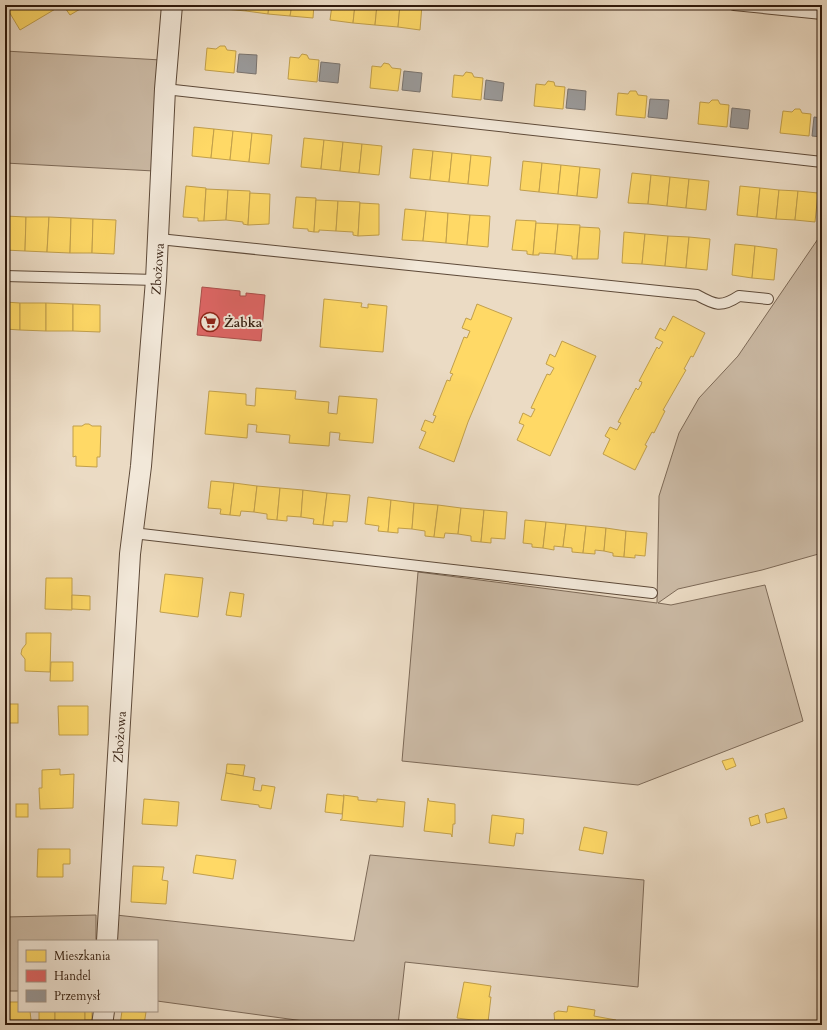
<svg xmlns="http://www.w3.org/2000/svg" width="827" height="1030" font-family="Cardo,serif">
	<rect width="100%" height="100%" fill="#ebdbc4"/>
	<filter id="stains"><feTurbulence type="fractalNoise" baseFrequency=".005" numOctaves="4"/><feColorMatrix values="0 0 0 0 .2 0 0 0 0 .09 0 0 0 0 .02 0 0 0 .5 -.17"/></filter>
	<radialGradient id="worn" r=".72"><stop offset=".6" stop-color="#630" stop-opacity="0"/><stop offset="1" stop-color="#630" stop-opacity=".3"/></radialGradient>
	<g fill="#cbbaa5" stroke="#7d6a58">
		<path d="M 5,51 L 161,60 L 154,171 L 5,163 Z"/>
		<path d="M 822,233 L 822,553 L 762,570 L 678,589 L 658,603 L 671,605 L 765,585 L 803,721 L 638,785 L 402,761 L 418,572 L 657,603 L 659,496 L 679,433 L 699,398 L 738,356 Z"/>
		<path d="M 370,855 L 644,880 L 638,987 L 405,962 L 398,1025 L 333,1025 L 157,1001 L 157,941 L 115,941 L 116,915 L 354,941 Z"/>
		<path d="M 96,915 L 96,941 L 19,941 L 19,991 L 5,991 L 5,917 Z"/>
	</g>
	<g fill="#ffd966" stroke="#c19f4b">
		<path d="M 5,5 L 62,5 L 20,30 Z"/>
		<path d="M 63,5 L 87,5 L 70,15 Z"/>
		<path d="M 202,5 L 224,5 L 224,9 L 202,7 Z"/>
		<path d="M 224,5 L 247,5 L 246,11 L 224,9 Z"/>
		<path d="M 247,5 L 269,5 L 268,14 L 246,11 Z"/>
		<path d="M 269,5 L 292,5 L 290,16 L 268,14 Z"/>
		<path d="M 292,5 L 314,5 L 313,18 L 290,16 Z"/>
		<path d="M 332,5 L 355,5 L 353,23 L 330,20 Z"/>
		<path d="M 355,5 L 377,5 L 375,25 L 353,23 Z"/>
		<path d="M 377,5 L 400,5 L 398,27 L 375,25 Z"/>
		<path d="M 400,5 L 422,5 L 420,30 L 398,27 Z"/>
		<path d="M 220,46 L 225,46 L 227,50 L 236,51 L 234,73 L 205,70 L 207,48 L 216,49 Z"/>
		<path d="M 302,54 L 307,55 L 309,59 L 319,60 L 317,82 L 288,79 L 290,57 L 299,58 Z"/>
		<path d="M 384,63 L 389,64 L 392,68 L 401,69 L 398,91 L 370,88 L 372,66 L 381,67 Z"/>
		<path d="M 466,72 L 472,73 L 474,77 L 483,78 L 481,100 L 452,97 L 454,75 L 463,76 Z"/>
		<path d="M 548,81 L 554,82 L 555,86 L 565,87 L 563,109 L 534,106 L 536,84 L 545,85 Z"/>
		<path d="M 630,91 L 636,91 L 638,95 L 647,96 L 645,118 L 616,115 L 618,93 L 628,94 Z"/>
		<path d="M 712,100 L 718,100 L 720,104 L 729,105 L 727,127 L 698,124 L 700,102 L 709,103 Z"/>
		<path d="M 795,109 L 800,109 L 802,113 L 811,114 L 809,136 L 780,133 L 783,111 L 792,112 Z"/>
		<path d="M 194,127 L 214,129 L 211,158 L 192,156 Z"/>
		<path d="M 214,129 L 233,131 L 230,160 L 211,158 Z"/>
		<path d="M 233,131 L 252,133 L 249,162 L 230,160 Z"/>
		<path d="M 252,133 L 272,135 L 269,164 L 249,162 Z"/>
		<path d="M 304,138 L 324,140 L 321,169 L 301,167 Z"/>
		<path d="M 324,140 L 343,142 L 340,171 L 321,169 Z"/>
		<path d="M 343,142 L 362,144 L 359,173 L 340,171 Z"/>
		<path d="M 362,144 L 382,146 L 379,175 L 359,173 Z"/>
		<path d="M 413,149 L 433,151 L 430,180 L 410,178 Z"/>
		<path d="M 433,151 L 452,153 L 449,182 L 430,180 Z"/>
		<path d="M 452,153 L 471,155 L 468,184 L 449,182 Z"/>
		<path d="M 471,155 L 491,157 L 488,186 L 468,184 Z"/>
		<path d="M 523,161 L 542,163 L 539,192 L 520,190 Z"/>
		<path d="M 542,163 L 561,165 L 558,194 L 539,192 Z"/>
		<path d="M 561,165 L 580,167 L 577,196 L 558,194 Z"/>
		<path d="M 580,167 L 600,169 L 597,198 L 577,196 Z"/>
		<path d="M 632,173 L 651,175 L 648,204 L 628,203 Z"/>
		<path d="M 651,175 L 670,177 L 667,206 L 648,204 Z"/>
		<path d="M 670,177 L 689,179 L 686,208 L 667,206 Z"/>
		<path d="M 689,179 L 709,181 L 706,210 L 686,208 Z"/>
		<path d="M 186,186 L 206,188 L 204,221 L 198,221 L 198,218 L 183,217 Z"/>
		<path d="M 740,186 L 760,188 L 757,217 L 737,215 Z"/>
		<path d="M 760,188 L 779,190 L 776,219 L 757,217 Z"/>
		<path d="M 206,189 L 228,190 L 226,220 L 204,221 Z"/>
		<path d="M 228,190 L 250,191 L 248,225 L 243,224 L 243,222 L 226,220 Z"/>
		<path d="M 779,190 L 798,191 L 795,220 L 776,219 Z"/>
		<path d="M 798,191 L 818,193 L 815,222 L 795,220 Z"/>
		<path d="M 250,193 L 270,194 L 269,224 L 248,225 Z"/>
		<path d="M 296,197 L 316,198 L 314,232 L 308,231 L 308,229 L 293,228 Z"/>
		<path d="M 316,200 L 338,201 L 336,231 L 319,230 L 319,232 L 314,232 Z"/>
		<path d="M 338,201 L 360,202 L 358,236 L 353,235 L 353,232 L 336,231 Z"/>
		<path d="M 360,203 L 379,204 L 379,235 L 358,236 Z"/>
		<path d="M 405,209 L 426,211 L 423,241 L 402,240 Z"/>
		<path d="M 426,211 L 448,213 L 446,243 L 423,241 Z"/>
		<path d="M 448,213 L 470,215 L 467,245 L 446,243 Z"/>
		<path d="M 470,215 L 490,216 L 488,247 L 467,245 Z"/>
		<path d="M 5,216 L 26,217 L 25,251 L 5,250 Z"/>
		<path d="M 26,217 L 49,217 L 47,252 L 25,251 Z"/>
		<path d="M 49,217 L 71,218 L 70,253 L 47,252 Z"/>
		<path d="M 71,218 L 93,219 L 92,253 L 70,253 Z"/>
		<path d="M 93,219 L 116,220 L 114,254 L 92,253 Z"/>
		<path d="M 516,220 L 536,221 L 533,255 L 527,254 L 527,251 L 512,250 Z"/>
		<path d="M 536,223 L 558,224 L 555,254 L 539,253 L 539,255 L 533,255 Z"/>
		<path d="M 558,224 L 580,225 L 577,259 L 572,259 L 572,256 L 555,254 Z"/>
		<path d="M 580,227 L 599,228 L 600,231 L 598,259 L 577,259 Z"/>
		<path d="M 624,232 L 645,234 L 642,264 L 622,263 Z"/>
		<path d="M 645,234 L 668,236 L 665,266 L 642,264 Z"/>
		<path d="M 668,236 L 689,237 L 686,268 L 665,266 Z"/>
		<path d="M 689,237 L 710,239 L 707,270 L 686,268 Z"/>
		<path d="M 735,244 L 755,246 L 752,278 L 732,275 Z"/>
		<path d="M 755,246 L 777,249 L 774,280 L 752,278 Z"/>
		<path d="M 324,299 L 362,303 L 361,307 L 368,308 L 368,304 L 387,306 L 383,352 L 320,347 Z"/>
		<path d="M 5,302 L 20,303 L 20,330 L 5,329 Z"/>
		<path d="M 20,303 L 46,303 L 46,331 L 20,330 Z"/>
		<path d="M 46,303 L 73,304 L 73,331 L 46,331 Z"/>
		<path d="M 73,304 L 100,305 L 100,332 L 73,331 Z"/>
		<path d="M 477,304 L 512,318 L 468,422 L 454,462 L 419,448 L 426,432 L 421,430 L 425,420 L 433,423 L 436,416 L 433,415 L 447,380 L 450,381 L 451,377 L 453,374 L 450,373 L 464,337 L 467,338 L 470,331 L 462,328 L 466,318 L 471,320 Z"/>
		<path d="M 673,316 L 705,333 L 693,357 L 691,356 L 684,369 L 686,370 L 663,410 L 665,411 L 654,433 L 652,432 L 645,445 L 647,446 L 635,470 L 603,454 L 610,439 L 605,436 L 610,427 L 617,430 L 621,423 L 618,422 L 636,388 L 638,390 L 641,385 L 642,382 L 639,381 L 657,347 L 659,349 L 663,342 L 655,338 L 660,328 L 665,331 Z"/>
		<path d="M 562,341 L 596,356 L 550,456 L 517,440 L 524,425 L 519,423 L 523,413 L 531,417 L 535,409 L 531,408 L 547,374 L 550,375 L 554,368 L 546,364 L 550,354 L 555,357 Z"/>
		<path d="M 256,388 L 296,391 L 295,399 L 329,402 L 328,413 L 337,414 L 339,396 L 377,399 L 373,443 L 339,440 L 340,433 L 330,432 L 329,446 L 289,443 L 290,435 L 256,432 L 257,425 L 248,424 L 247,438 L 205,434 L 209,391 L 246,394 L 246,405 L 255,406 Z"/>
		<path d="M 85,424 L 89,424 L 92,426 L 101,426 L 100,457 L 97,457 L 97,467 L 76,466 L 76,456 L 73,457 L 73,426 L 82,426 Z"/>
		<path d="M 211,481 L 234,483 L 230,515 L 220,514 L 221,509 L 208,508 Z"/>
		<path d="M 234,483 L 257,486 L 254,512 L 241,511 L 240,516 L 230,515 Z"/>
		<path d="M 257,486 L 280,488 L 277,520 L 267,519 L 267,514 L 254,512 Z"/>
		<path d="M 280,488 L 303,490 L 301,517 L 287,516 L 287,521 L 277,520 Z"/>
		<path d="M 303,490 L 327,493 L 323,525 L 313,524 L 314,519 L 301,517 Z"/>
		<path d="M 327,493 L 350,495 L 347,522 L 333,521 L 333,526 L 323,525 Z"/>
		<path d="M 368,497 L 391,500 L 388,532 L 378,531 L 379,526 L 365,524 Z"/>
		<path d="M 391,500 L 414,503 L 412,529 L 398,528 L 398,533 L 388,532 Z"/>
		<path d="M 414,503 L 438,505 L 434,537 L 425,536 L 425,531 L 412,529 Z"/>
		<path d="M 438,505 L 461,508 L 458,534 L 445,533 L 444,538 L 434,537 Z"/>
		<path d="M 461,508 L 484,510 L 481,542 L 471,541 L 471,536 L 458,534 Z"/>
		<path d="M 484,510 L 507,512 L 505,539 L 491,538 L 491,543 L 481,542 Z"/>
		<path d="M 525,520 L 546,522 L 543,548 L 532,547 L 532,544 L 523,543 Z"/>
		<path d="M 546,522 L 566,524 L 563,547 L 554,546 L 554,550 L 543,548 Z"/>
		<path d="M 566,524 L 586,526 L 583,553 L 572,552 L 572,548 L 563,547 Z"/>
		<path d="M 586,526 L 606,528 L 604,551 L 595,550 L 595,554 L 583,553 Z"/>
		<path d="M 606,528 L 626,531 L 624,557 L 613,556 L 613,553 L 604,551 Z"/>
		<path d="M 626,531 L 647,533 L 645,556 L 635,555 L 635,558 L 624,557 Z"/>
		<path d="M 165,574 L 203,578 L 198,617 L 160,612 Z"/>
		<path d="M 46,578 L 72,578 L 72,610 L 45,609 Z"/>
		<path d="M 230,592 L 244,594 L 241,617 L 226,615 Z"/>
		<path d="M 72,595 L 90,596 L 90,610 L 72,609 Z"/>
		<path d="M 26,633 L 51,633 L 50,672 L 25,671 L 25,659 L 21,654 L 22,649 L 26,644 Z"/>
		<path d="M 51,662 L 73,662 L 73,681 L 50,681 Z"/>
		<rect x="5" y="704" width="13" height="19"/>
		<path d="M 58,706 L 88,706 L 88,735 L 59,735 Z"/>
		<path d="M 733,758 L 736,766 L 726,770 L 722,761 Z"/>
		<path d="M 227,764 L 245,765 L 243,776 L 226,773 Z"/>
		<path d="M 60,769 L 60,775 L 74,774 L 73,808 L 40,809 L 39,788 L 42,788 L 42,770 Z"/>
		<path d="M 226,773 L 255,778 L 253,790 L 261,791 L 262,785 L 275,787 L 271,809 L 259,807 L 259,805 L 221,800 Z"/>
		<path d="M 327,794 L 344,796 L 342,814 L 325,812 Z"/>
		<path d="M 343,795 L 358,797 L 358,800 L 377,802 L 377,799 L 405,802 L 403,827 L 340,820 L 342,819 L 344,796 Z"/>
		<path d="M 428,798 L 429,801 L 455,804 L 455,824 L 453,824 L 452,837 L 451,834 L 424,831 Z"/>
		<path d="M 144,799 L 179,802 L 177,826 L 142,824 Z"/>
		<rect x="16" y="804" width="12" height="13"/>
		<path d="M 784,808 L 787,818 L 767,823 L 765,814 Z"/>
		<path d="M 492,815 L 524,819 L 523,834 L 516,833 L 514,846 L 489,843 Z"/>
		<path d="M 758,815 L 760,823 L 751,826 L 749,818 Z"/>
		<path d="M 584,827 L 607,832 L 603,854 L 579,850 Z"/>
		<path d="M 38,849 L 70,849 L 70,864 L 63,864 L 63,877 L 37,877 Z"/>
		<path d="M 196,855 L 236,860 L 233,879 L 193,873 Z"/>
		<path d="M 133,866 L 164,867 L 162,880 L 168,881 L 166,904 L 131,902 Z"/>
		<path d="M 464,982 L 491,986 L 489,997 L 491,997 L 488,1022 L 457,1018 Z"/>
		<path d="M 6,1002 L 19,1002 L 19,1011 L 30,1011 L 31,1020 L 6,1020 Z"/>
		<path d="M 568,1006 L 595,1010 L 594,1016 L 616,1020 L 615,1025 L 555,1025 L 554,1013 L 558,1011 L 567,1012 Z"/>
		<rect x="39" y="1011" width="16" height="12"/>
		<rect x="55" y="1011" width="30" height="10"/>
		<rect x="85" y="1011" width="7" height="9"/>
		<path d="M 122,1011 L 146,1012 L 144,1025 L 120,1025 Z"/>
		<path d="M 167,1022 L 186,1025 L 166,1025 Z"/>
	</g>
	<path fill="#e06666" stroke="#ab4f4b" d="M 202,287 L 240,291 L 240,296 L 246,296 L 246,293 L 265,295 L 261,341 L 197,335 Z"/>
	<g fill="#999" stroke="#79736e">
		<path d="M 239,54 L 257,55 L 256,74 L 237,72 Z"/>
		<path d="M 321,62 L 340,64 L 338,83 L 319,81 Z"/>
		<path d="M 404,71 L 422,73 L 420,92 L 402,90 Z"/>
		<path d="M 486,80 L 504,83 L 502,101 L 484,99 Z"/>
		<path d="M 568,89 L 586,91 L 585,110 L 566,108 Z"/>
		<path d="M 650,99 L 669,100 L 667,119 L 648,117 Z"/>
		<path d="M 732,108 L 750,110 L 748,129 L 730,127 Z"/>
		<path d="M 814,117 L 822,118 L 822,137 L 812,136 Z"/>
	</g>
	<g fill="none" stroke-linecap="round" stroke-linejoin="round">
		<g stroke="#5e4a39" stroke-width="12">
			<g id="service">
				<path d="M 734,5 L 822,14"/>
				<path d="M 165,89 L 822,162"/>
				<path d="M 159,239 L 697,295 C 715,305 721,308 739,296 L 768,299"/>
				<path d="M 5,276 L 156,280"/>
				<path d="M 133,533 L 652,593"/>
			</g>
		</g>
		<g stroke="#5e4a39" stroke-width="22">
			<g id="minor">
				<path d="M 107,941 L 130,554 L 141,466 L 156,280 L 165,89 L 172,5"/>
				<path d="M 102,1025 L 104,1011"/>
			</g>
		</g>
		<use href="#service" stroke="#f2e8d9" stroke-width="10"/>
		<use href="#minor" stroke="#f2e8d9" stroke-width="20"/>
	</g>
	<defs>
		<g id="supermarket-ring" transform="scale(1)"><circle r="9.5" fill="#f2e8d9" stroke="#8f2418" stroke-width="1.5"/><path d="M-6-5.5h2.5l.6 2H6L4.5 2H-2.5L-4.4-4H-6ZM-1.5 3.2a1.3 1.3 0 1 0 .1 0ZM3 3.2a1.3 1.3 0 1 0 .1 0Z" fill="#8f2418"/></g>
	</defs>
	<g fill-rule="evenodd">
		<use href="#supermarket-ring" x="210" y="322"/>
	</g>
	<g text-anchor="middle" stroke-width="4" stroke-linejoin="round" paint-order="stroke">
		<g font-size="13" fill="#2f190b" stroke="#f2e8d9">
			<text transform="translate(157 269) rotate(-86)" y="5">Zbożowa</text>
			<text transform="translate(119 737) rotate(-86)" y="5">Zbożowa</text>
		</g>
		<g font-size="13" font-weight="bold" fill="#2f190b" stroke="#f2e8d9" text-anchor="start">
			<text x="224" y="327">Żabka</text>
		</g>
	</g>
	<rect width="827" height="1030" fill="none" stroke="#ebdbc4" stroke-width="20"/>
	<rect x="6" y="6" width="815" height="1018" fill="none" stroke="#2f190b" stroke-width="2"/>
	<rect x="10" y="10" width="807" height="1010" fill="none" stroke="#2f190b"/>
	<rect x="18" y="940" width="140" height="72" fill="#f2e8d9" stroke="#a49587"/>
	<rect x="26" y="950" width="20" height="12" fill="#ffd966" stroke="#a49587"/>
	<text x="54" y="960" font-size="12" fill="#2f190b">Mieszkania</text>
	<rect x="26" y="970" width="20" height="12" fill="#e06666" stroke="#a49587"/>
	<text x="54" y="980" font-size="12" fill="#2f190b">Handel</text>
	<rect x="26" y="990" width="20" height="12" fill="#999999" stroke="#a49587"/>
	<text x="54" y="1000" font-size="12" fill="#2f190b">Przemysł</text>
	<rect width="100%" height="100%" filter="url(#stains)"/>
	<rect width="100%" height="100%" fill="url(#worn)"/>
</svg>
